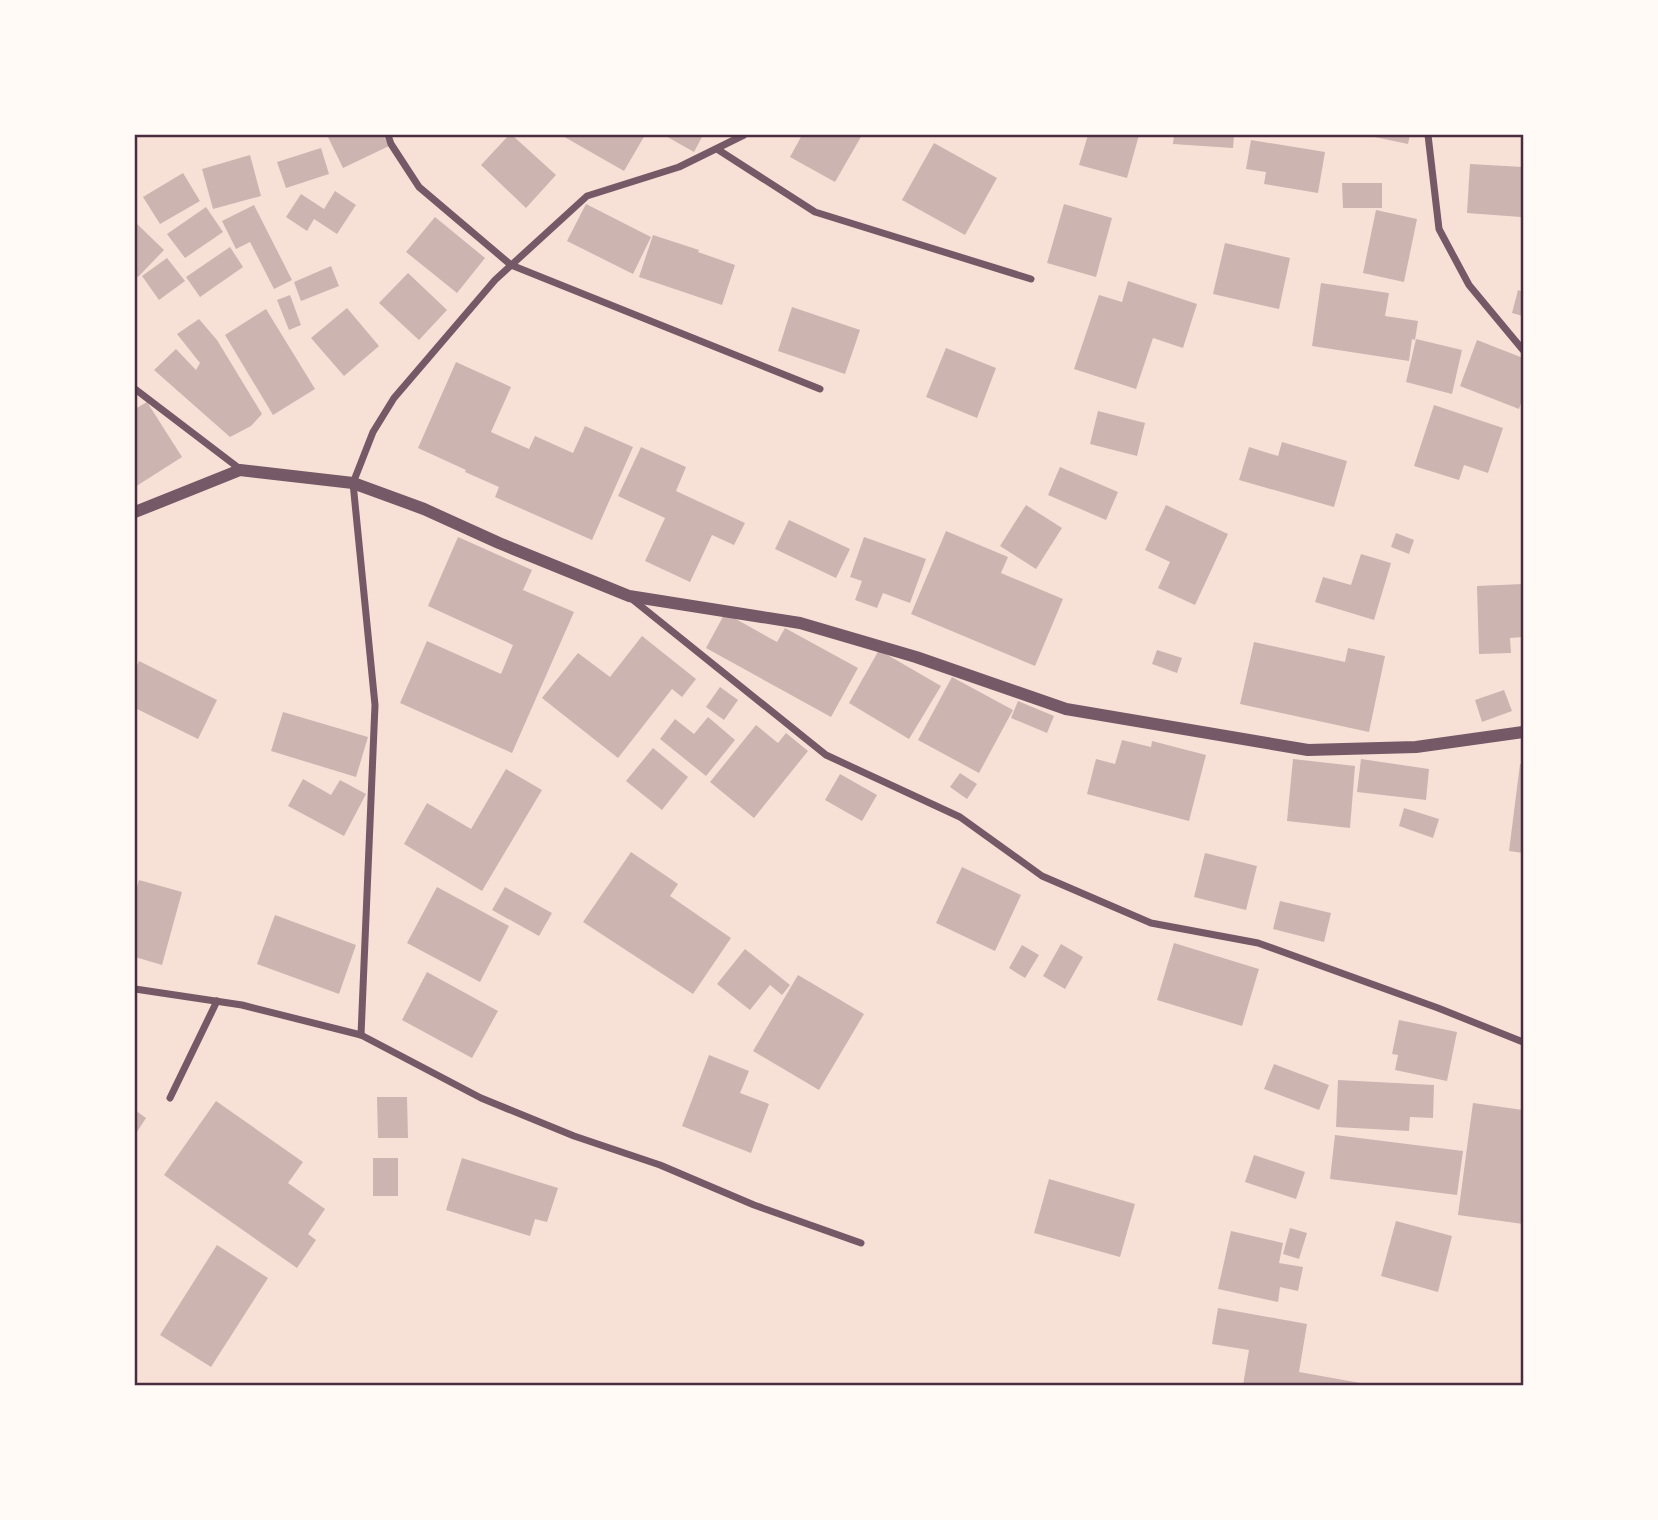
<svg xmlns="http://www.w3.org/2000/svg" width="1658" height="1520" font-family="Overpass,sans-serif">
	<rect width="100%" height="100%" fill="#f7e1d7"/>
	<g fill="#ccb4b1">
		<path d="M 327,135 L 383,135 L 389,146 L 343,168 Z"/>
		<path d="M 509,135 L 512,135 L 556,175 L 526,208 L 481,165 Z"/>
		<path d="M 561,135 L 645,135 L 624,171 Z"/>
		<path d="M 664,135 L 703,135 L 694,152 Z"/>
		<path d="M 802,135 L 862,135 L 835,182 L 790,157 Z"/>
		<path d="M 1088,135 L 1139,135 L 1127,178 L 1079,165 Z"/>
		<path d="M 1174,135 L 1234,135 L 1233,148 L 1173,144 Z"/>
		<path d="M 1370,135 L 1410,135 L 1408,144 L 1370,136 Z"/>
		<path d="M 1251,140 L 1325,152 L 1318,193 L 1264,184 L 1266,172 L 1246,169 Z"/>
		<path d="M 934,143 L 997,178 L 965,235 L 902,200 Z"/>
		<path d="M 321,148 L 329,174 L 286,188 L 277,162 Z"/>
		<path d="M 250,155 L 261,196 L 213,209 L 202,169 Z"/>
		<path d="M 1470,164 L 1523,167 L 1521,217 L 1467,213 Z"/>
		<path d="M 183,173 L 200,201 L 160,224 L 143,197 Z"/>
		<path d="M 1342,183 L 1382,183 L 1382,208 L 1343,208 Z"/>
		<path d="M 335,191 L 356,205 L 337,234 L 314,219 L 307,231 L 286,217 L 301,194 L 324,209 Z"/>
		<path d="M 586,204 L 651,237 L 633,274 L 567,241 Z"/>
		<path d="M 1064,204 L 1112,218 L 1096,277 L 1047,263 Z"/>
		<path d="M 254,205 L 292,280 L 274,289 L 250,242 L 236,249 L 222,221 Z"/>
		<path d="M 206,207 L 223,232 L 185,258 L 167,234 Z"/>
		<path d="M 1376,210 L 1417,219 L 1404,282 L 1363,273 Z"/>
		<path d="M 435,217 L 485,258 L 457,293 L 406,252 Z"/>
		<path d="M 135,222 L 164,250 L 138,277 L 135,274 Z"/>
		<path d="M 653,235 L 699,250 L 698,252 L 735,265 L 722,305 L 639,277 Z"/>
		<path d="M 1225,243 L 1290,258 L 1279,309 L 1213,294 Z"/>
		<path d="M 230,247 L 243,267 L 200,297 L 186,277 Z"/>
		<path d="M 167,258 L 185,281 L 159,300 L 142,276 Z"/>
		<path d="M 331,266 L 339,286 L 301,301 L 294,282 Z"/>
		<path d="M 408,273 L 447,310 L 419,340 L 379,303 Z"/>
		<path d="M 1128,281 L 1197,304 L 1183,348 L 1153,338 L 1136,389 L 1074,369 L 1099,295 L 1122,302 Z"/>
		<path d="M 1321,283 L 1389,293 L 1385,316 L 1418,321 L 1415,340 L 1412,339 L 1409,361 L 1312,346 Z"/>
		<path d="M 1518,290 L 1523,292 L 1523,316 L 1512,313 Z"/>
		<path d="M 290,295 L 301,325 L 289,330 L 277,300 Z"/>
		<path d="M 792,307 L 860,330 L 845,374 L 778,351 Z"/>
		<path d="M 347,308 L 379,346 L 344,376 L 311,338 Z"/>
		<path d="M 266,309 L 315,389 L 273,415 L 225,335 Z"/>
		<path d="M 199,319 L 217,340 L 262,414 L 251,426 L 230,437 L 154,370 L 176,349 L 196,370 L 200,363 L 177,334 Z"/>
		<path d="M 1416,339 L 1462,350 L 1452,394 L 1406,382 Z"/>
		<path d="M 1477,340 L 1523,358 L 1523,397 L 1519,409 L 1460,386 Z"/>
		<path d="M 946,348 L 996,368 L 977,418 L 926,397 Z"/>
		<path d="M 456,362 L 511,387 L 491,432 L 529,449 L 535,436 L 573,453 L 585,426 L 633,447 L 592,540 L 495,497 L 499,487 L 465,472 L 466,470 L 418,448 Z"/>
		<path d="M 147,402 L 182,457 L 135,487 L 135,409 Z"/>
		<path d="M 1434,405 L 1503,428 L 1488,473 L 1464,465 L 1459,480 L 1414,466 Z"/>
		<path d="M 1098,411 L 1145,423 L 1137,456 L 1090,444 Z"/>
		<path d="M 1282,442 L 1347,461 L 1334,507 L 1239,480 L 1249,447 L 1278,456 Z"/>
		<path d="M 641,447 L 686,467 L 676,491 L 745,523 L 734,545 L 712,535 L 690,582 L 645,561 L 665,518 L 618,496 Z"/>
		<path d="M 1060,467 L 1118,492 L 1106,520 L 1048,495 Z"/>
		<path d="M 1026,505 L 1062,528 L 1036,569 L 1000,546 Z"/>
		<path d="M 1166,505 L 1228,534 L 1195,605 L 1158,588 L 1170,562 L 1145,550 Z"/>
		<path d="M 789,520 L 850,549 L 836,578 L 775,549 Z"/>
		<path d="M 946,531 L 1008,557 L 1001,573 L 1063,599 L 1035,666 L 911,614 Z"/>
		<path d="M 1396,533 L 1414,540 L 1409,554 L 1391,547 Z"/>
		<path d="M 458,537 L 532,570 L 523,590 L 574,612 L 512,753 L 400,703 L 427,641 L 501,674 L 513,645 L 428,606 Z"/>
		<path d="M 864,537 L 926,559 L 910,603 L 883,593 L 877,608 L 855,600 L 862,581 L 850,577 Z"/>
		<path d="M 1361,554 L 1391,563 L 1374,620 L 1315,602 L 1323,577 L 1351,585 Z"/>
		<path d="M 1523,584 L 1523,637 L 1510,638 L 1511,653 L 1479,654 L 1477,586 Z"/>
		<path d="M 725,613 L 777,642 L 785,628 L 858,668 L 831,717 L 706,648 Z"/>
		<path d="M 642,636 L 696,679 L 682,697 L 672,689 L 618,758 L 542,698 L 578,653 L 610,677 Z"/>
		<path d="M 1254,642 L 1345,662 L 1348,648 L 1385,656 L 1369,732 L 1240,704 Z"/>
		<path d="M 879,650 L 941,686 L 909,739 L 849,703 Z"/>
		<path d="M 1157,650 L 1182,658 L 1177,673 L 1152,664 Z"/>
		<path d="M 139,661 L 217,700 L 198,739 L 135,708 L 135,670 Z"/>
		<path d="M 952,677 L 1013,710 L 979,773 L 918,740 Z"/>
		<path d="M 720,687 L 738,700 L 724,720 L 706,707 Z"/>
		<path d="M 1504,690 L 1512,711 L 1482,722 L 1475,700 Z"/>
		<path d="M 1018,701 L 1054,716 L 1047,733 L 1011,718 Z"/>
		<path d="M 283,712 L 368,737 L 356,777 L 271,751 Z"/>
		<path d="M 708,717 L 735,740 L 706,776 L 660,739 L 675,719 L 694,734 Z"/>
		<path d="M 756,725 L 778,743 L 786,733 L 808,751 L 754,818 L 710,782 Z"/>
		<path d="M 1122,740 L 1151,747 L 1152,741 L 1206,755 L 1189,821 L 1087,794 L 1096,759 L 1115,764 Z"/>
		<path d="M 653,748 L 688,777 L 662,810 L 626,781 Z"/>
		<path d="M 1293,759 L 1355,766 L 1350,828 L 1287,821 Z"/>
		<path d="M 1361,759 L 1429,769 L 1426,800 L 1357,792 Z"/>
		<path d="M 1520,764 L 1523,764 L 1523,853 L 1509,851 Z"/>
		<path d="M 506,769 L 542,790 L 482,891 L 404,844 L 427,803 L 471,829 Z"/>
		<path d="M 960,773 L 977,784 L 967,799 L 950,787 Z"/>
		<path d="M 840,774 L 877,795 L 862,821 L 825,800 Z"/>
		<path d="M 303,779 L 331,795 L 340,780 L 366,794 L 344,836 L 288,806 Z"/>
		<path d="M 1404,808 L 1439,819 L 1433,838 L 1399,826 Z"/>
		<path d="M 631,852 L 678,884 L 670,896 L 731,938 L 693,994 L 583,922 Z"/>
		<path d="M 1205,853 L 1257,866 L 1246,910 L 1194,897 Z"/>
		<path d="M 962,867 L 1021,895 L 995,951 L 936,923 Z"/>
		<path d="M 139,880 L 182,892 L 162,965 L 135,957 L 135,894 Z"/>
		<path d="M 437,887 L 509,926 L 480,982 L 407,943 Z"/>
		<path d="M 505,887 L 552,913 L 539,936 L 492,910 Z"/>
		<path d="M 1280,901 L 1331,913 L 1324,942 L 1273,929 Z"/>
		<path d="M 275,915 L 356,945 L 339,994 L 257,964 Z"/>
		<path d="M 1174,943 L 1259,969 L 1242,1026 L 1157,1000 Z"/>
		<path d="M 1061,944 L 1083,957 L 1065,989 L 1043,976 Z"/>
		<path d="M 1022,945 L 1039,955 L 1025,978 L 1009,968 Z"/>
		<path d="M 745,949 L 790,985 L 782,995 L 770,985 L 750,1010 L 717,984 Z"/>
		<path d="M 427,972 L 498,1011 L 472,1058 L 402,1020 Z"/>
		<path d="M 798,975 L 864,1014 L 819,1090 L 753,1051 Z"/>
		<path d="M 1399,1020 L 1457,1032 L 1447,1081 L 1395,1070 L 1398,1055 L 1392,1054 Z"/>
		<path d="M 709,1055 L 749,1071 L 740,1093 L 769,1104 L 751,1153 L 682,1126 Z"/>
		<path d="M 1274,1064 L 1329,1085 L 1319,1110 L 1264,1089 Z"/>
		<path d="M 1338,1080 L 1434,1085 L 1433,1118 L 1410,1117 L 1409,1131 L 1336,1127 Z"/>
		<path d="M 377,1097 L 407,1097 L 408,1138 L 378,1138 Z"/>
		<path d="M 216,1101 L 303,1162 L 288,1183 L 325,1209 L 308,1234 L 316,1240 L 297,1268 L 164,1175 Z"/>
		<path d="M 1473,1103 L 1523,1110 L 1523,1224 L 1458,1215 Z"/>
		<path d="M 135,1110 L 146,1118 L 135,1135 Z"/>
		<path d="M 1335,1135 L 1463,1151 L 1457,1195 L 1330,1179 Z"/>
		<path d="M 1254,1155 L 1305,1172 L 1296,1199 L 1245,1182 Z"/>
		<rect x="373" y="1158" width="25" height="38"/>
		<path d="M 462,1158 L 558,1188 L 547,1222 L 535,1219 L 530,1236 L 446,1210 Z"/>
		<path d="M 1049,1179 L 1135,1204 L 1120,1257 L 1034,1233 Z"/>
		<path d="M 1396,1221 L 1452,1236 L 1438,1292 L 1381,1276 Z"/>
		<path d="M 1290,1228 L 1307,1233 L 1299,1259 L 1283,1254 Z"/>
		<path d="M 1231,1231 L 1283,1243 L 1279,1263 L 1303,1267 L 1298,1291 L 1280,1287 L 1278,1302 L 1218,1289 Z"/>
		<path d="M 217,1245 L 268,1278 L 211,1367 L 160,1335 Z"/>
		<path d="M 1218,1308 L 1307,1324 L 1299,1372 L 1366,1384 L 1366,1385 L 1243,1385 L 1249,1350 L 1212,1344 Z"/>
	</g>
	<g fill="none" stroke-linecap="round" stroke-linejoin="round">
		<g stroke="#755966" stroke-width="7">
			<path d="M 388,135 L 391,144 L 419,187 L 511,265 L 820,389"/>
			<path d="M 1428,135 L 1439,229 L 1469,285 L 1523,350"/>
			<path d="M 717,149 L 815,212 L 1031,279"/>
			<path d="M 135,389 L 240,469"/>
			<path d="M 632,599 L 826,755 L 960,817 L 1042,876 L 1151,923 L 1258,943 L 1438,1008 L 1523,1042"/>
			<path d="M 135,989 L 242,1005 L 361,1035 L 481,1098 L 574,1136 L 660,1165 L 754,1205 L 861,1243"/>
			<path d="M 361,1035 L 375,705 L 353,483 L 373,432 L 394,398 L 495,280 L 587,196 L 679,167 L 744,135"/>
			<path d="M 170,1098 L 217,1001"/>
		</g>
		<path stroke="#755966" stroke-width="12" d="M 135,512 L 240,470 L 353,483 L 424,509 L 499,543 L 629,596 L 800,623 L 916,657 L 1066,709 L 1308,750 L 1416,747 L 1523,732"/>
	</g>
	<rect width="1658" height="1520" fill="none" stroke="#fffaf5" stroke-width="273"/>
	<rect x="136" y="136" width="1386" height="1248" fill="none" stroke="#4a2c40" stroke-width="2.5"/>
</svg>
